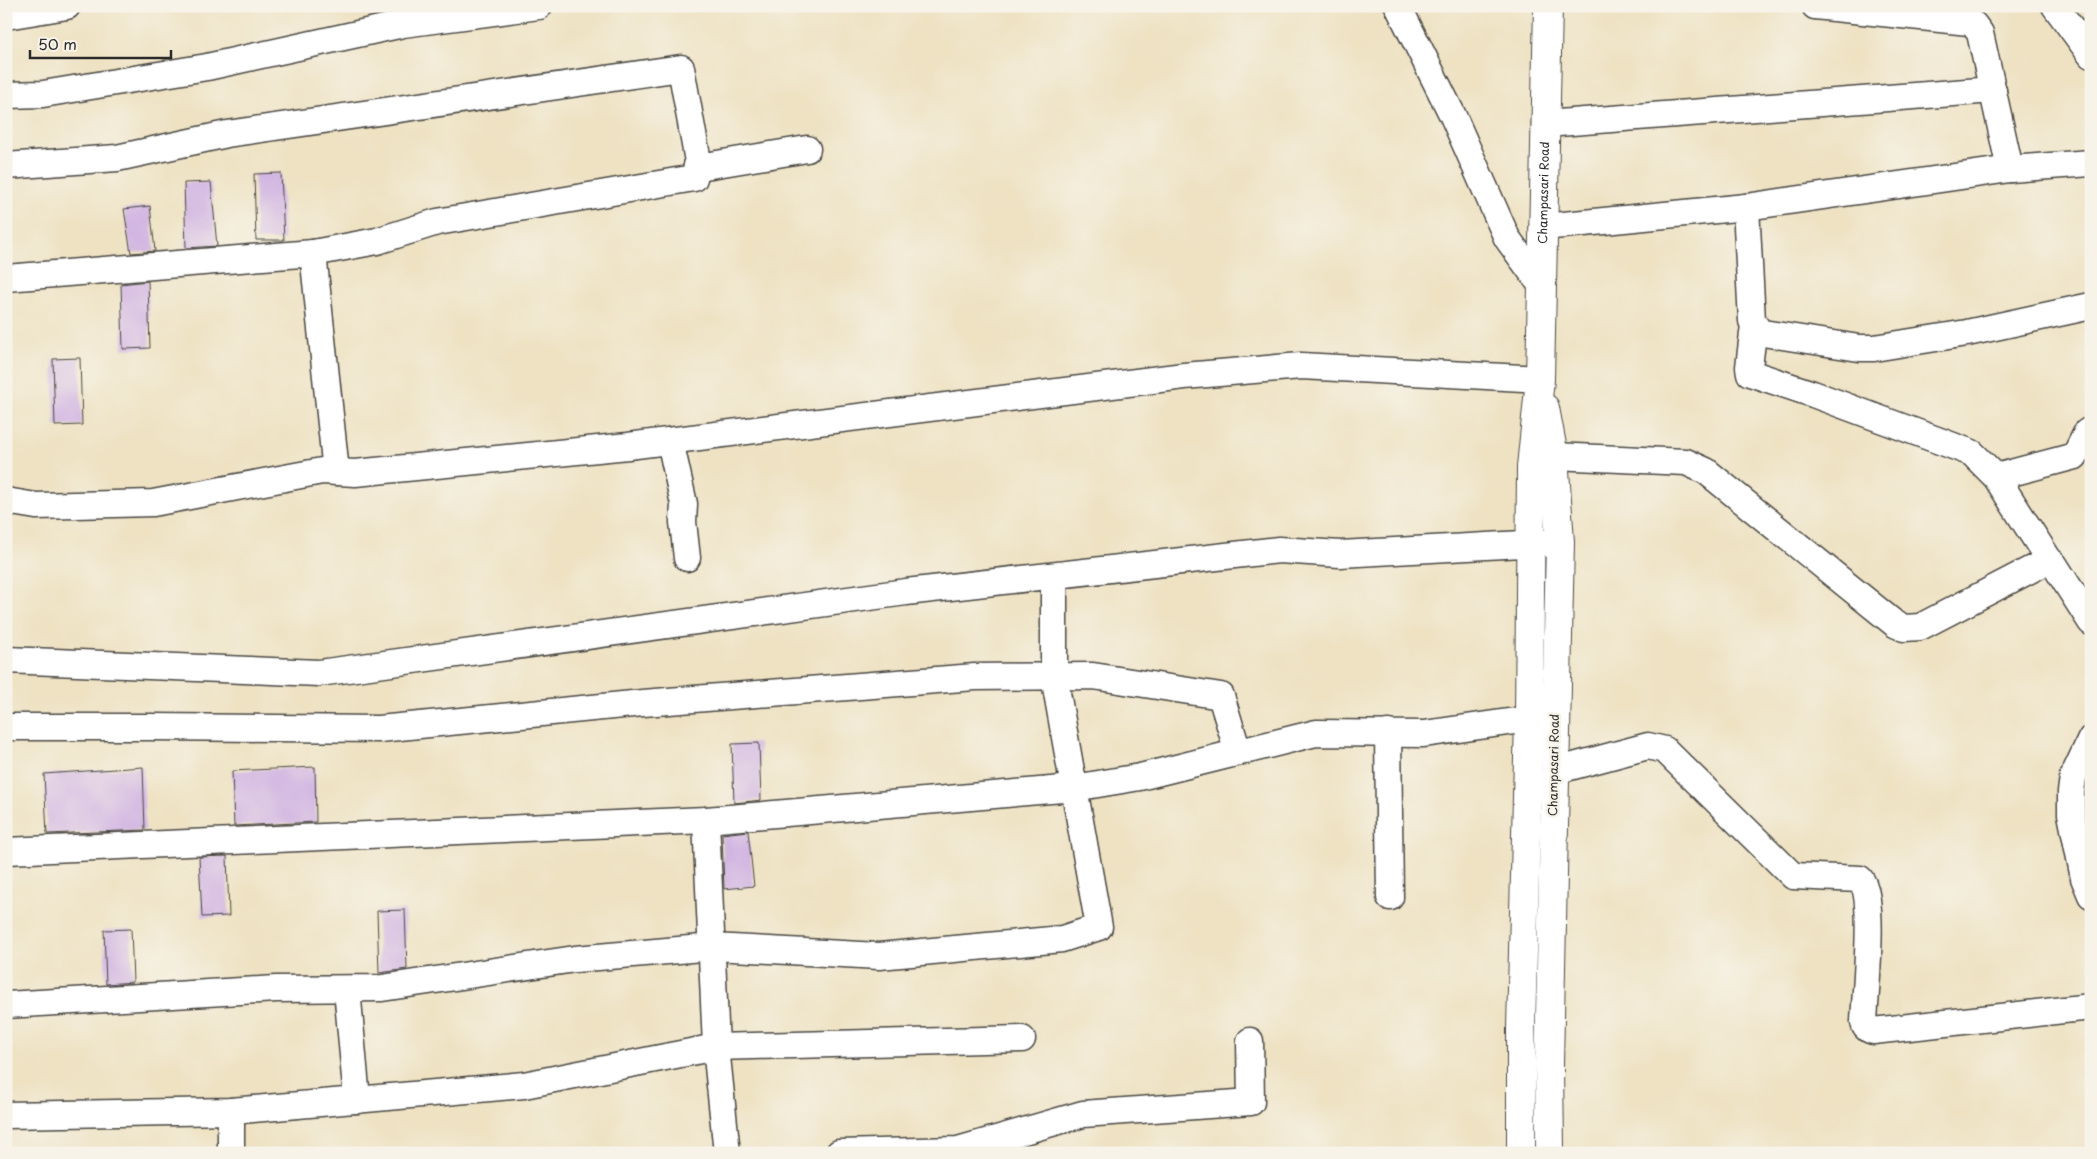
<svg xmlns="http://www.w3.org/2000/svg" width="2097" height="1159" font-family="'Playpen Sans',sans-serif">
	<rect width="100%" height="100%" fill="#f7f3e8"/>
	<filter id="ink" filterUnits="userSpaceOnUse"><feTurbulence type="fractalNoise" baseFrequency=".02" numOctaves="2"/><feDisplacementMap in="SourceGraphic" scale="10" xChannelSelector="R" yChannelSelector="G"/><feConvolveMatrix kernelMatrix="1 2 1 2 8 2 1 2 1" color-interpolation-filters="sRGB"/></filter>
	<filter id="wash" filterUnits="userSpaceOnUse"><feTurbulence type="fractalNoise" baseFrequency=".0096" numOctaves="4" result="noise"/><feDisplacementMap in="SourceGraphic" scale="20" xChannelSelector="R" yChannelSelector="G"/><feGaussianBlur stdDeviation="1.12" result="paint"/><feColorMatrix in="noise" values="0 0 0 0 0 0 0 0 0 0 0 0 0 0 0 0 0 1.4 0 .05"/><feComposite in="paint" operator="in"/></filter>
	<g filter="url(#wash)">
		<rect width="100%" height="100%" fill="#eee2c3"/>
		<g id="blocks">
			<g fill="#d2b6e2">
				<path d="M 281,173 L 284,240 L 256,240 L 254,174 Z"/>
				<path d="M 211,182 L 217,246 L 186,248 L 184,183 Z"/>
				<path d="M 150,206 L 155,251 L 131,253 L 124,209 Z"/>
				<path d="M 148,281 L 150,348 L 123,349 L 121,284 Z"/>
				<path d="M 80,358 L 82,425 L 55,426 L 53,359 Z"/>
				<path d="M 759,743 L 761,800 L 734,803 L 732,744 Z"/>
				<path d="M 143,767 L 145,830 L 47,834 L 44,774 Z"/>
				<path d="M 315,767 L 316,822 L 234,826 L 232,771 Z"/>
				<path d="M 748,831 L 754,886 L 724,889 L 722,834 Z"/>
				<path d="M 227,856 L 229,916 L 202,917 L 199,857 Z"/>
				<path d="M 405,910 L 407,969 L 379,973 L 377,911 Z"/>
				<path d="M 131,929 L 133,982 L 106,984 L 104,930 Z"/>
			</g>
		</g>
	</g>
	<g filter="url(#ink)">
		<use href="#blocks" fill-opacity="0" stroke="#484642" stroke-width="1"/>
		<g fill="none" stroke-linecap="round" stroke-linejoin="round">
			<g stroke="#484642" stroke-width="29">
				<g id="minor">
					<path d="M 1398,6 L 1453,116 L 1507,238 L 1542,286"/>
					<path d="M 1815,6 L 1969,22 L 1974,25 L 1980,33 L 2010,169"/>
					<path d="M 2055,6 L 2091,55"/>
					<path d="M 6,16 L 67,6"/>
					<path d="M 6,95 L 43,94 L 207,67 L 403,24 L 539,6"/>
					<path d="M 1545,124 L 1993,90"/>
					<path d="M 6,166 L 117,158 L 227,134 L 681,68 L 699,167 L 807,149"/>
					<path d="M 1746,207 L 1752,321 L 1759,331 L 1763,333 L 1859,348 L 1874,348 L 1967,333 L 2091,306"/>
					<path d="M 1543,227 L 1746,207 L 2010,169 L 2091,163"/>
					<path d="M 313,253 L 377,241 L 437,222 L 694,178 L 698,162"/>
					<path d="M 6,278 L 313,253 L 336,472"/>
					<path d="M 1754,325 L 1749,367 L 1750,373 L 1813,394 L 1972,453 L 1996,477 L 2049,560"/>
					<path d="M 670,441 L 684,504 L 683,522 L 687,558"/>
					<path d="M 1554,456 L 1686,462 L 1706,471 L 1895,624 L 1904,628 L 1920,627 L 2049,560 L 2054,564 L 2091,622"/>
					<path d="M 1996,477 L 2075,456 L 2087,432 L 2091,430"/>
					<path d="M 6,501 L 36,506 L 153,503 L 322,471 L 355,473 L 628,446 L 1184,376 L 1301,366 L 1540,379"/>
					<path d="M 6,660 L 319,673 L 906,592 L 1279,550 L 1340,554 L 1560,542"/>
					<path d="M 6,727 L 153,727 L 379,729 L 643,703 L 975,677 L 1093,676 L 1221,696 L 1238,752"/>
					<path d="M 1388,733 L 1390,897"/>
					<path d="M 2091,739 L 2073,777 L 2071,792 L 2071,814 L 2084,878 L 2091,895"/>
					<path d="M 1555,771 L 1648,746 L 1665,750 L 1793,876 L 1860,879 C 1876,895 1865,995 1864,1022 C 1865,1028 1867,1029 1873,1031 L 2091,1007"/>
					<path d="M 706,820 L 716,1047 L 727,1153"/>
					<path d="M 6,851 L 706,820 L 1074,788 L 1140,777 L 1316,733 L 1424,734 L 1515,721 L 1552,718"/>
					<path d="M 347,989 L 357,1100"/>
					<path d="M 6,1005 L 276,989 L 382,988 L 575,959 L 713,947 L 879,956 L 1062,939 L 1099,927 L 1054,676 L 1054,576"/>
					<path d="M 231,1111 L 231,1153"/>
					<path d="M 6,1115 L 231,1111 L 524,1085 L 716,1047 L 1022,1039"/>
					<path d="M 839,1153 L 958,1150 L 1083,1114 L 1251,1102 L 1250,1041"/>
				</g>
			</g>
			<g stroke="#484642" stroke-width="30">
				<g id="major">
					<path d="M 1545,408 L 1554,456 L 1560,542 L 1549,1064 L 1550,1153"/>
					<path id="s1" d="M 1521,1153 L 1521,1028 L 1529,720 L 1531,467 L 1540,379 L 1548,6"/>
				</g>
			</g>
			<use href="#minor" stroke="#fff" stroke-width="26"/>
			<use href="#major" stroke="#fff" stroke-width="28"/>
		</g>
	</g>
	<g text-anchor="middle" stroke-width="5" stroke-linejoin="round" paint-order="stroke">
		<g font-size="12" fill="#2b2b2b" stroke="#f7f3e8">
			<text dy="4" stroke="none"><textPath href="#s1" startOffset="961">Champasari Road</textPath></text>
			<text transform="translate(1554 765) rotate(-89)" y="4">Champasari Road</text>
		</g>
	</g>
	<rect width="2097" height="1159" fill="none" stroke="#f7f3e8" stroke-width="25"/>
	<path d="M30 50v8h141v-8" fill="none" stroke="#2b2b2b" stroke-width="2.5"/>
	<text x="38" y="50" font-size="15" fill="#2b2b2b" stroke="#f7f3e8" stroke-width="4" paint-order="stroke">50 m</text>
</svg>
